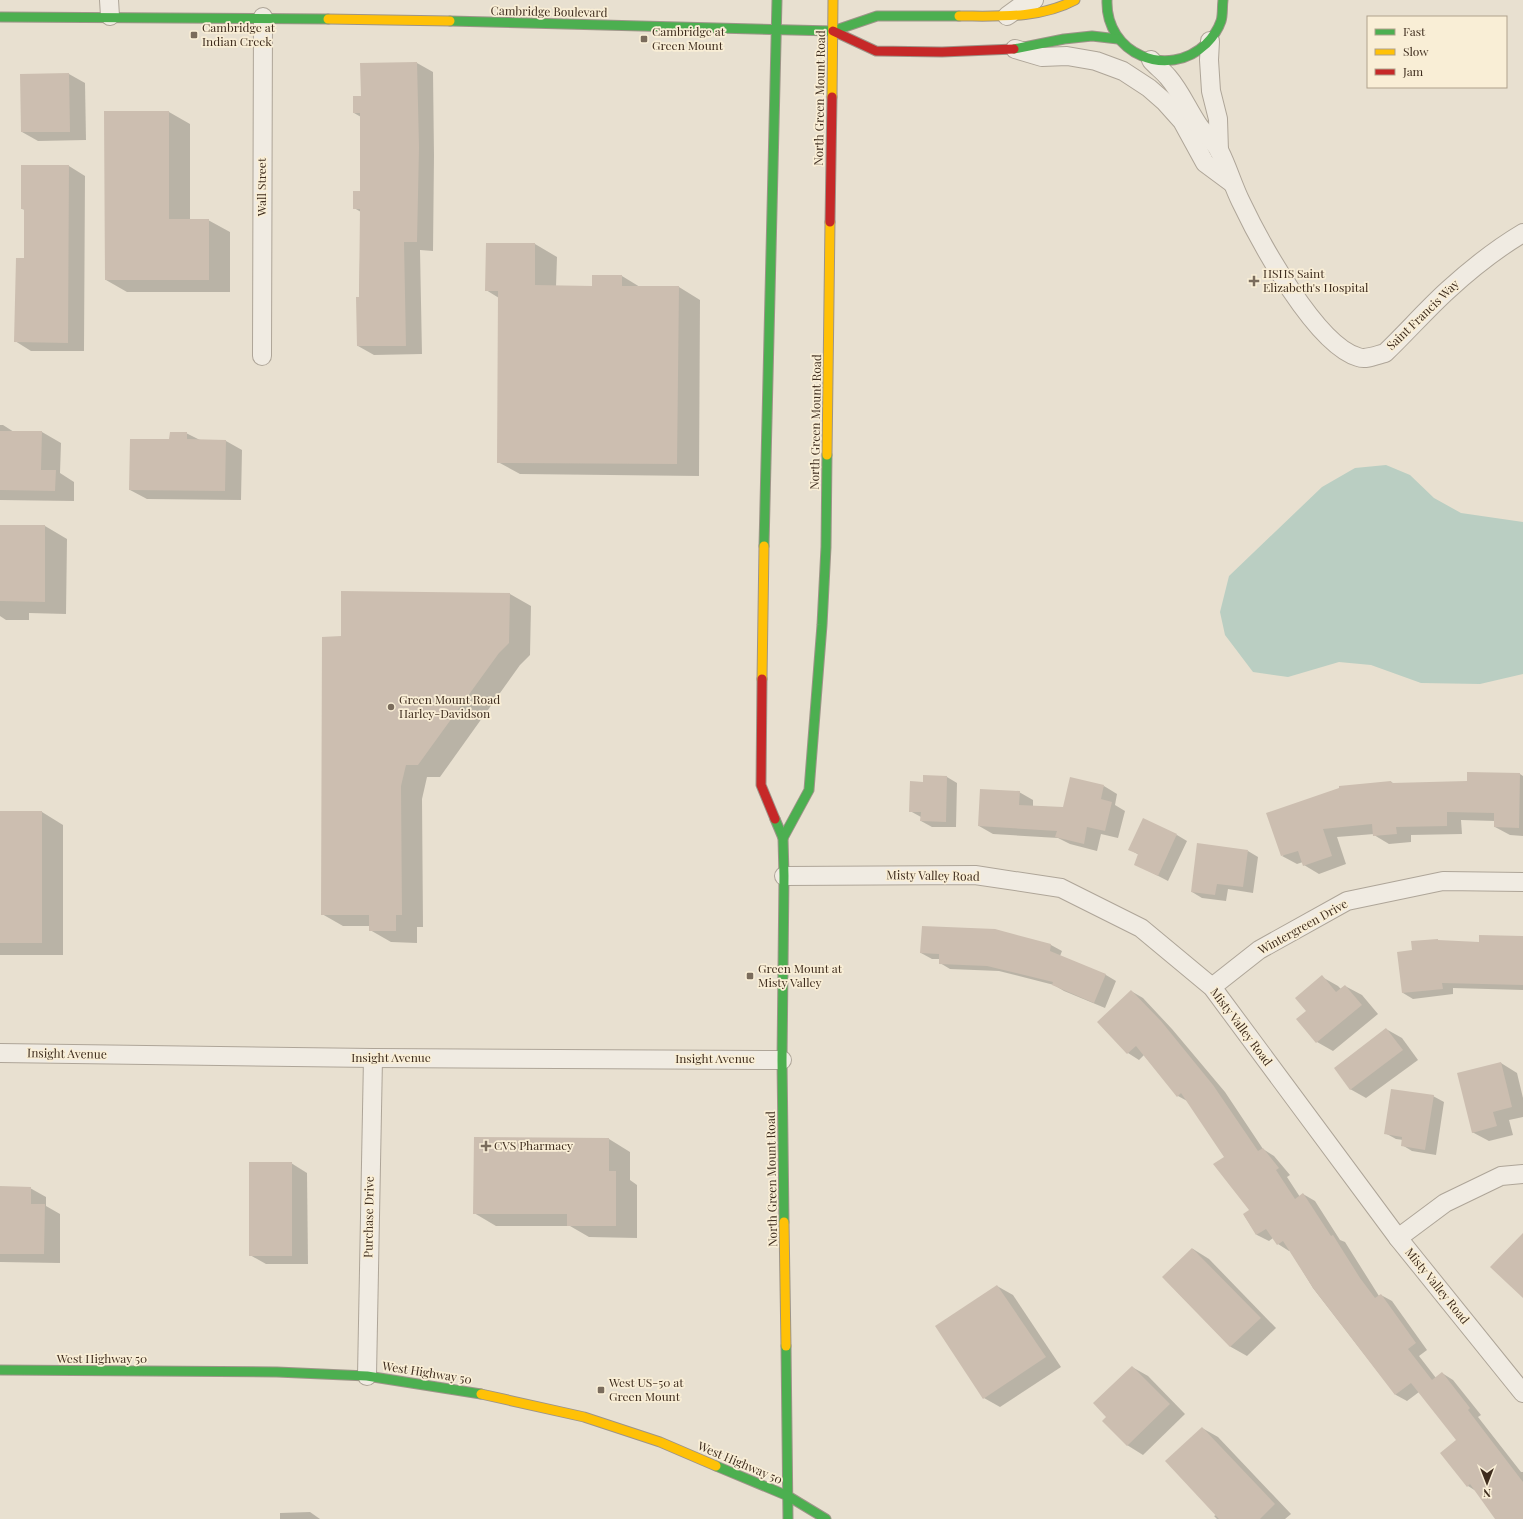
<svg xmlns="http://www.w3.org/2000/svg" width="1523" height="1519" font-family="'Playfair Display',serif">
	<rect width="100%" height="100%" fill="#e8e0d0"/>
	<path fill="#bacec2" d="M 1386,465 L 1410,475 L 1434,498 L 1461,513 L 1523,522 L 1523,674 L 1480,684 L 1421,683 L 1371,665 L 1339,662 L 1288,677 L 1253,672 L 1225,635 L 1220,612 L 1229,576 L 1322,487 L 1355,468 Z"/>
	<g fill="#0003">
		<path d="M 417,63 L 433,72 L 434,156 L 433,251 L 420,250 L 422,354 L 374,355 L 358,346 L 361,212 L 354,208 L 361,192 L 361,117 L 354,113 L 362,97 Z"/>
		<path d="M 69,74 L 85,83 L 86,140 L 38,141 L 22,132 Z"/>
		<path d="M 169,112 L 190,124 L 190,220 L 208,220 L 230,232 L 230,292 L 127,292 L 106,280 Z"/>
		<path d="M 22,166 L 69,166 L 85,176 L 84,351 L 31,351 L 15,341 L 25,259 L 25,210 L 22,209 Z"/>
		<path d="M 487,244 L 535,244 L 557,257 L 556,287 L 593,287 L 593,276 L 622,276 L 640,287 L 679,287 L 700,300 L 699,476 L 520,474 L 498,462 L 499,298 L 486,290 Z"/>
		<path d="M 0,425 L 3,425 L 14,432 L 42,432 L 61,443 L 60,473 L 74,482 L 74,501 L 0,500 Z"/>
		<path d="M 186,433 L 200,440 L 226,441 L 242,450 L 241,500 L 147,499 L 130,490 L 170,440 Z"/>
		<path d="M 0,526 L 45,526 L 67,539 L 66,614 L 29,613 L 29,620 L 6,620 L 0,616 Z"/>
		<path d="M 510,594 L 531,606 L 530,655 L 520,665 L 440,777 L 427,777 L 422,799 L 423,927 L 417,927 L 417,943 L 391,942 L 370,930 L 370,926 L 343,926 L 322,914 L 342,637 Z"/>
		<path d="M 1520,774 L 1523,776 L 1523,836 L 1510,835 L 1495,827 L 1495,821 L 1461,820 L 1462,834 L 1411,835 L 1411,842 L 1389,844 L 1374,835 L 1374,834 L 1337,837 L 1346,864 L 1319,874 L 1304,865 L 1303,862 L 1297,864 L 1282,856 L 1391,782 L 1395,784 L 1468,782 Z"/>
		<path d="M 947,777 L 957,783 L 956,827 L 932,827 L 921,821 L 921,817 L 910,811 L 924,783 Z"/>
		<path d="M 1104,786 L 1117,794 L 1115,805 L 1125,811 L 1118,838 L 1101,834 L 1097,851 L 1070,844 L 1058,838 L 993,834 L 979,826 L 1019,792 L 1033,800 L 1033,806 L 1063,808 Z"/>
		<path d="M 0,812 L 42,812 L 63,825 L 63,955 L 0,955 Z"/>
		<path d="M 1177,835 L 1187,841 L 1168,881 L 1135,864 L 1139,855 L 1129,849 Z"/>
		<path d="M 1248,851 L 1258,857 L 1253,893 L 1228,889 L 1226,901 L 1202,898 L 1192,892 Z"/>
		<path d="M 995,930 L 1051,945 L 1062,951 L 1060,956 L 1106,975 L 1116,981 L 1105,1008 L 1064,991 L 1054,985 L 999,971 L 950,969 L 940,963 L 940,959 L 932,959 L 921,953 Z"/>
		<path d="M 1523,937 L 1523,990 L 1453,988 L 1453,994 L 1413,999 L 1403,993 L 1413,951 L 1440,941 L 1480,943 Z"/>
		<path d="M 1322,977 L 1338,986 L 1341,989 L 1345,986 L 1362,995 L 1378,1014 L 1333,1051 L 1317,1042 L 1307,1011 Z"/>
		<path d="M 1131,991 L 1143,998 L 1172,1029 L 1225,1092 L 1263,1149 L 1274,1156 L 1290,1175 L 1287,1177 L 1300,1197 L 1303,1194 L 1315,1201 L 1340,1240 L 1345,1242 L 1379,1296 L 1381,1295 L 1392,1301 L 1427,1350 L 1419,1356 L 1436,1378 L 1442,1373 L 1453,1380 L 1481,1415 L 1478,1417 L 1521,1472 L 1523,1472 L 1523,1519 L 1496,1519 L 1476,1491 L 1468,1486 L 1458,1440 L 1419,1392 L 1407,1401 L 1396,1395 L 1313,1288 L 1290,1250 L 1289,1251 L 1278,1244 L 1273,1238 L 1269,1241 L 1257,1235 L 1244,1215 L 1251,1211 L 1225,1157 L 1189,1102 L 1178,1096 L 1144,1055 L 1139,1060 L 1128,1053 Z"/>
		<path d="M 1386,1029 L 1402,1038 L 1418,1060 L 1366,1098 L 1350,1089 Z"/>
		<path d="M 1501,1063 L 1517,1073 L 1523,1098 L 1523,1117 L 1509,1120 L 1513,1135 L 1489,1141 L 1472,1132 Z"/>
		<path d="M 1433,1096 L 1444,1102 L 1436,1155 L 1412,1151 L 1402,1145 L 1403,1140 L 1396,1139 L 1385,1133 Z"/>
		<path d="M 609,1139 L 630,1152 L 630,1180 L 637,1185 L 637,1238 L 589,1237 L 570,1226 L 496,1226 L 474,1213 Z"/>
		<path d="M 291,1163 L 307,1173 L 308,1264 L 266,1264 L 250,1255 Z"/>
		<path d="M 0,1187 L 30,1188 L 46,1197 L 46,1206 L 60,1214 L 60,1263 L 0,1262 Z"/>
		<path d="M 1193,1249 L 1209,1259 L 1276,1328 L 1247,1356 L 1231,1347 L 1163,1277 Z"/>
		<path d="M 997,1286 L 1013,1295 L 1061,1367 L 1000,1407 L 984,1398 Z"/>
		<path d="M 1132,1367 L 1148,1376 L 1185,1414 L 1143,1455 L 1127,1445 Z"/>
		<path d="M 1202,1428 L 1218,1437 L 1291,1514 L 1285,1519 L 1217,1519 L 1214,1516 L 1216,1515 Z"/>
		<path d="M 310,1512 L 320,1519 L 280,1519 L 280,1513 Z"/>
	</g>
	<g fill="#ccbeb0">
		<path d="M 417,62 L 419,147 L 417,242 L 404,242 L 406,346 L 357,346 L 356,297 L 359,297 L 360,209 L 353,209 L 353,191 L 360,191 L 360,113 L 353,113 L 353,96 L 361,96 L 360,63 Z"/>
		<path d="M 69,73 L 70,132 L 21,132 L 20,74 Z"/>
		<path d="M 104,111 L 169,111 L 169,219 L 209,219 L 209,280 L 105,280 Z"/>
		<path d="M 21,165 L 69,165 L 68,343 L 14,342 L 16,258 L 24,258 L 24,209 L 21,209 Z"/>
		<path d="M 486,243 L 535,243 L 535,285 L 592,286 L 592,275 L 622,275 L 622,286 L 679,286 L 677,464 L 497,463 L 498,291 L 485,291 Z"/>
		<path d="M 0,431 L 42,431 L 41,470 L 56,470 L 55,491 L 0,490 Z"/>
		<path d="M 170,432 L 187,432 L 187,439 L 226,440 L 225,491 L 129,490 L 130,439 L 169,439 Z"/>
		<path d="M 0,525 L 45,525 L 45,602 L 0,601 Z"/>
		<path d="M 341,591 L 510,593 L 509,643 L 499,653 L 418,765 L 406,765 L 401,786 L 402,915 L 396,915 L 396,931 L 369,931 L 369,915 L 321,915 L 322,637 L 341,636 Z"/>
		<path d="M 1467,772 L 1520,773 L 1519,828 L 1494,827 L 1494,813 L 1447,812 L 1447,826 L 1396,827 L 1397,834 L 1373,836 L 1372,824 L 1323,829 L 1332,856 L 1303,866 L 1298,851 L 1281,856 L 1266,813 L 1339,788 L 1339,786 L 1391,781 L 1392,783 L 1467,781 Z"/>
		<path d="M 923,775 L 947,776 L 946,822 L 920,821 L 921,812 L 909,812 L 910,781 L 923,782 Z"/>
		<path d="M 1070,777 L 1104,785 L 1101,799 L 1112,802 L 1105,831 L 1087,827 L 1084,844 L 1055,837 L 1057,831 L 978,826 L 980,789 L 1020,791 L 1019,805 L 1063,807 Z"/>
		<rect x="0" y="811" width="42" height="132"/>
		<path d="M 1143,818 L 1177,834 L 1158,876 L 1134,865 L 1138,854 L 1128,850 Z"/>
		<path d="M 1197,843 L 1248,850 L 1243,887 L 1217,884 L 1215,895 L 1191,892 Z"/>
		<path d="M 922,926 L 995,929 L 1051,944 L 1050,951 L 1106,974 L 1094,1003 L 1052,985 L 1053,982 L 987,966 L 939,964 L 939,954 L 920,953 Z"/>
		<path d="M 1479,935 L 1523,936 L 1523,985 L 1442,983 L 1443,989 L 1402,993 L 1397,952 L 1412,950 L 1411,941 L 1438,939 L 1438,940 L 1479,942 Z"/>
		<path d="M 1322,975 L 1336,992 L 1345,985 L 1362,1005 L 1316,1043 L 1296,1019 L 1306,1011 L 1295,998 Z"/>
		<path d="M 1131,990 L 1161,1021 L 1213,1085 L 1258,1151 L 1263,1148 L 1279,1168 L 1276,1170 L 1295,1199 L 1303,1193 L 1331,1236 L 1333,1235 L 1360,1278 L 1375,1298 L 1381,1294 L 1416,1343 L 1408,1349 L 1432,1380 L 1442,1372 L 1470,1408 L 1468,1410 L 1523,1482 L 1523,1519 L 1495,1519 L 1470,1484 L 1467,1487 L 1440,1453 L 1456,1440 L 1411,1383 L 1395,1395 L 1313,1288 L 1283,1241 L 1277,1245 L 1266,1229 L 1256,1235 L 1243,1214 L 1249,1210 L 1213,1164 L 1224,1157 L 1181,1093 L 1177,1097 L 1136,1046 L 1127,1054 L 1097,1022 Z"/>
		<path d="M 1386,1028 L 1403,1050 L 1350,1090 L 1334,1068 Z"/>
		<path d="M 1501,1062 L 1512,1107 L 1493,1112 L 1497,1126 L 1472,1133 L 1457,1073 Z"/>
		<path d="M 1391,1089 L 1434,1095 L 1425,1150 L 1401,1146 L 1402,1137 L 1384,1134 Z"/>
		<path d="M 474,1137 L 609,1138 L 609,1171 L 616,1171 L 616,1226 L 567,1226 L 567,1214 L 473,1214 Z"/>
		<rect x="249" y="1162" width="43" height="94"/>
		<path d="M 0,1186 L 31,1187 L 31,1204 L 45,1204 L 44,1254 L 0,1254 Z"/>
		<path d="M 1523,1233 L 1523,1298 L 1490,1267 Z"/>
		<path d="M 1192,1248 L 1261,1318 L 1230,1347 L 1162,1277 Z"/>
		<path d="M 997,1285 L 1046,1357 L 983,1399 L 935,1326 Z"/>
		<path d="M 1132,1366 L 1170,1404 L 1127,1446 L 1102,1421 L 1106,1417 L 1093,1403 Z"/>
		<path d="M 1202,1427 L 1275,1504 L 1260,1519 L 1219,1519 L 1165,1461 Z"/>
	</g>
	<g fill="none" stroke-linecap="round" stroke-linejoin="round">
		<g stroke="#aea598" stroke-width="20">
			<g id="street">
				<path d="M 109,0 L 110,16"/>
				<path d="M 1007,16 L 1025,3 L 1034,0"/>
				<path d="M 1210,41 L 1209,60 L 1211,91 L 1218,119 L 1219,151"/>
				<path d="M 1015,49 L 1042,57 L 1067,56 L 1096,61 L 1123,71 L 1149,88 L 1165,102 L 1182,121 L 1205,163 L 1232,183"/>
				<path d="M 1151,60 C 1156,66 1163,71 1168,77 C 1181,92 1188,110 1199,126 C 1206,135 1215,142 1220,152 C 1228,168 1233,186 1241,202 C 1260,242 1316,345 1358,357 C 1366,360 1377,355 1385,353 C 1406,333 1426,310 1448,290 C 1471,269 1496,249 1523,233"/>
				<path d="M 262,356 L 263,17"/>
				<path d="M 784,876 L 975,875 L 1061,888 L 1141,928 L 1212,987 L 1398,1238 L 1523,1393"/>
				<path d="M 1212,987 L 1259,950 L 1347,901 L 1443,881 L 1523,882"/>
				<path d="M 0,1053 L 373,1058 L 782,1060"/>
				<path d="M 1398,1238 L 1445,1203 L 1501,1176 L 1523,1174"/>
				<path d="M 367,1376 L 373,1058"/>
			</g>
		</g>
		<g stroke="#9d9488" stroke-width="11">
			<g id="fast">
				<path d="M 1107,0 C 1105,54 1168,80 1206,44 C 1212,38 1218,30 1221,21 C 1223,15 1222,7 1223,0"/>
				<path d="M 0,17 L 328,19"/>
				<path d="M 450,21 L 833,31 L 877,16 L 959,16"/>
				<path d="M 1014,49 L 1064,39 L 1092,36 L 1118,39"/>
				<path d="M 764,546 L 777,0"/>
				<path d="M 775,819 L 783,838 L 784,876 L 782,1060 L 784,1222"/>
				<path d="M 783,838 L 809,790 L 822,625 L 826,547 L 827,455"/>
				<path d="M 786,1346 L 788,1519"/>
				<path d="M 0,1370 L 277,1372 L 367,1376 L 481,1394"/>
				<path d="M 716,1466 L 788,1496 L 826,1519"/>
			</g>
		</g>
		<g stroke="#9d9488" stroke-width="11">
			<g id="slow">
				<path d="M 959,16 C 997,16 1040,19 1075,0"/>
				<path d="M 328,19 L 450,21"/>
				<path d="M 832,97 L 833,0"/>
				<path d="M 827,455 L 830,222"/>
				<path d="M 762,679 L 764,546"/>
				<path d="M 784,1222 L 786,1346"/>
				<path d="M 481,1394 L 584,1417 L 660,1442 L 716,1466"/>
			</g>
		</g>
		<g stroke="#9d9488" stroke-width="11">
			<g id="jam">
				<path d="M 833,31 L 876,51 L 942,52 L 1014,49"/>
				<path d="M 830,222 L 832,97"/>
				<path d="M 762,679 L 761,785 L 775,819"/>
			</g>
		</g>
		<use href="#street" stroke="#f0ebe2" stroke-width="18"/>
		<use href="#fast" stroke="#4caf50" stroke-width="9"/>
		<use href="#slow" stroke="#ffc107" stroke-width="9"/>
		<use href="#jam" stroke="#c62828" stroke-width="9"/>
	</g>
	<g fill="#7a6c5c" stroke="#f9eed6" stroke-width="1.5">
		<rect x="190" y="31" width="8" height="8" rx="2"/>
		<rect x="640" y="35" width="8" height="8" rx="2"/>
		<path d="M1252 275h4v4h4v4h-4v4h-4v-4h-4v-4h4z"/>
		<circle cx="391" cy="707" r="4"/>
		<rect x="746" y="972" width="8" height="8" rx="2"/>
		<path d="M484 1140h4v4h4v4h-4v4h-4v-4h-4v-4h4z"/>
		<rect x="597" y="1386" width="8" height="8" rx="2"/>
	</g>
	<g text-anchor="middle" stroke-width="3.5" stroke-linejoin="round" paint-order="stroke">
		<g font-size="12" fill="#3f2d1e" stroke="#f9eed6">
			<text transform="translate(549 12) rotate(1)" y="4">Cambridge Boulevard</text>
			<text transform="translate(820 98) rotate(-89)" y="4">North Green Mount Road</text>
			<text transform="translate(262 187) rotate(-90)" y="4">Wall Street</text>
			<text transform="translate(1423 315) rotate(-44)" y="4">Saint Francis Way</text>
			<text transform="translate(816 422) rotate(-89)" y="4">North Green Mount Road</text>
			<text transform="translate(933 876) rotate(1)" y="4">Misty Valley Road</text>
			<text transform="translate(1303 927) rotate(-29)" y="4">Wintergreen Drive</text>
			<text transform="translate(1241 1027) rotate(53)" y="4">Misty Valley Road</text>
			<text transform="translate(67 1054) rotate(1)" y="4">Insight Avenue</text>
			<text x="391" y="1062">Insight Avenue</text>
			<text x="715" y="1063">Insight Avenue</text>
			<text transform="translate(772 1179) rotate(-91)" y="4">North Green Mount Road</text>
			<text transform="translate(369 1217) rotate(-89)" y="4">Purchase Drive</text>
			<text transform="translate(1437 1286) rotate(51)" y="4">Misty Valley Road</text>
			<text x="102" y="1363">West Highway 50</text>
			<text transform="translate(427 1373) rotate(9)" y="4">West Highway 50</text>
			<text transform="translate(740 1463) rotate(23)" y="4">West Highway 50</text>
		</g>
		<g font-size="12" fill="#3f2d1e" stroke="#f9eed6" text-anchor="start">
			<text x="202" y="32">Cambridge at<tspan x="202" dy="14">Indian Creek</tspan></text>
			<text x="652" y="36">Cambridge at<tspan x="652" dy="14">Green Mount</tspan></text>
			<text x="1263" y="278">HSHS Saint<tspan x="1263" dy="14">Elizabeth's Hospital</tspan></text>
			<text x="399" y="704">Green Mount Road<tspan x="399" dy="14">Harley-Davidson</tspan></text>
			<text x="758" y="973">Green Mount at<tspan x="758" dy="14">Misty Valley</tspan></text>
			<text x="494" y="1150">CVS Pharmacy</text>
			<text x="609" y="1387">West US-50 at<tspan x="609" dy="14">Green Mount</tspan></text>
		</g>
	</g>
	<rect x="1367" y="16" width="140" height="72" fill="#f9eed6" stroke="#afa18c"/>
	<rect x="1375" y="29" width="20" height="6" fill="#4caf50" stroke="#afa18c"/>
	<text x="1403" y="36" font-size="12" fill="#3f2d1e">Fast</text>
	<rect x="1375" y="49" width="20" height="6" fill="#ffc107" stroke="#afa18c"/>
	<text x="1403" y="56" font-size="12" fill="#3f2d1e">Slow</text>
	<rect x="1375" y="69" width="20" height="6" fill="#c62828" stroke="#afa18c"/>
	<text x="1403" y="76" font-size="12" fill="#3f2d1e">Jam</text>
	<g transform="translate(1487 1483) rotate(180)" stroke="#f9eed6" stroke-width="3" paint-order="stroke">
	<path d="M0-3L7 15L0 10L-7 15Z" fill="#3f2d1e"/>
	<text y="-6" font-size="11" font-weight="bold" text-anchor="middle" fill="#3f2d1e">N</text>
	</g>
</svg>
